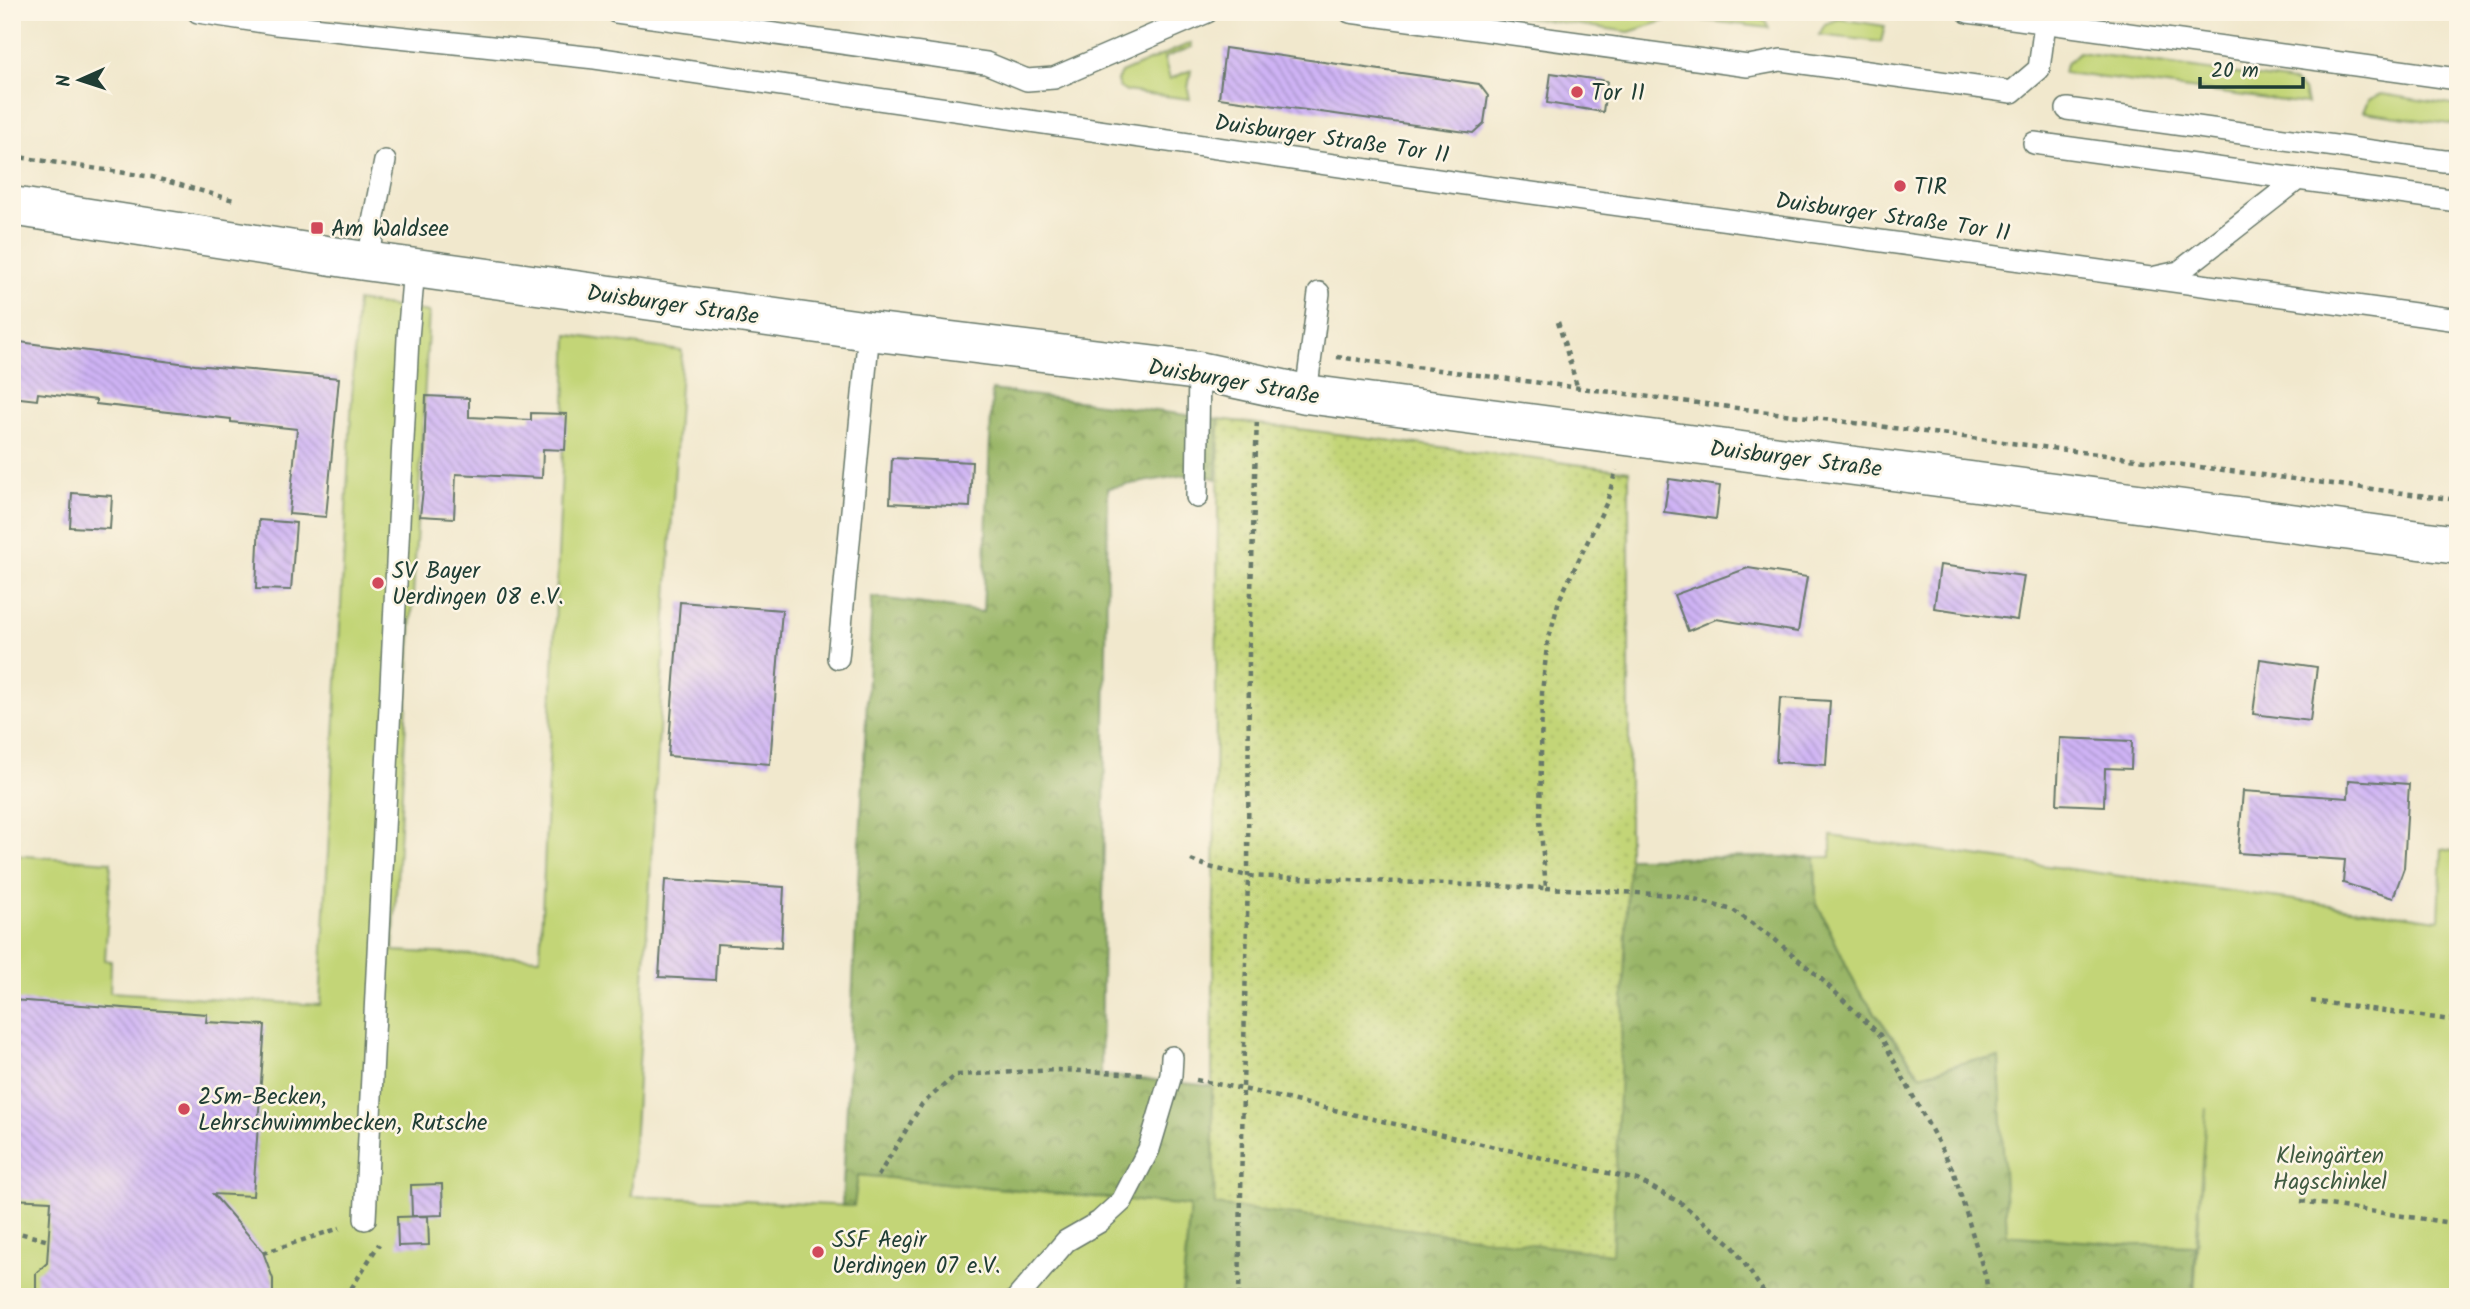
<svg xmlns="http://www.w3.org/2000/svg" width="2470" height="1309" font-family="Kalam,sans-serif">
	<defs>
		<pattern id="forest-crowns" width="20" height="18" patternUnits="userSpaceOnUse" patternTransform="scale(1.75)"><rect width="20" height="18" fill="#9ab668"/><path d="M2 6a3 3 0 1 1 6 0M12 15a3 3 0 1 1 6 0" fill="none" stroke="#7d9556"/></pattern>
		<pattern id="park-dots" width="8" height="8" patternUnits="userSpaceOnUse" patternTransform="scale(1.75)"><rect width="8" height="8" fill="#c3d577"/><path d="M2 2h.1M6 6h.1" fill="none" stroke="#a7b868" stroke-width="1.8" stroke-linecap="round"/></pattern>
		<pattern id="building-back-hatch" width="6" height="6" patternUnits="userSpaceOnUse" patternTransform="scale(1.75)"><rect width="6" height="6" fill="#cfb3f5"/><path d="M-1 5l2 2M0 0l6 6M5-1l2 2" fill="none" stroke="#a793c7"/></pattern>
	</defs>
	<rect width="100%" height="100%" fill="#fcf5e5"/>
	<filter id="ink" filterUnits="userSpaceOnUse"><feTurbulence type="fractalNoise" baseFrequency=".0143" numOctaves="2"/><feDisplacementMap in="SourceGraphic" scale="14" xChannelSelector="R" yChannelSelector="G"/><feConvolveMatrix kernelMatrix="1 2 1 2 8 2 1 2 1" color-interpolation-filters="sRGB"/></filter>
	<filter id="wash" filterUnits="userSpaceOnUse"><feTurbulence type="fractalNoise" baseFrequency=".00686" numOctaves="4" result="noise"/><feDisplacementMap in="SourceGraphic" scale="28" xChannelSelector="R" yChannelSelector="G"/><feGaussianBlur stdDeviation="1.57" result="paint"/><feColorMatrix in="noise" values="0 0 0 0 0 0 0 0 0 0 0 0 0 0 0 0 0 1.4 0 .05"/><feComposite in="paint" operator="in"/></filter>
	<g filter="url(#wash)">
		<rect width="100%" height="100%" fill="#f1e8cd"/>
		<g fill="#c3d577" stroke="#718956" stroke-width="2">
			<path d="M 1491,12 L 1709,12 L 1761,19 L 1767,22 L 1769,28 L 1677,17 L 1629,32 Z"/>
			<path d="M 1839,19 L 1885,26 L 1881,42 L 1819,35 L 1825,24 Z"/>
			<path d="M 1191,43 L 1192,47 L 1164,58 L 1170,79 L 1191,70 L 1188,89 L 1190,99 L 1125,91 L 1119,87 L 1117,81 L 1121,73 Z"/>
			<path d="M 2079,52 L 2294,82 L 2304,90 L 2307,104 L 2064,73 L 2066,64 Z"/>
			<path d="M 2381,94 L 2458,106 L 2458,123 L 2449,124 L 2363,112 L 2368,100 Z"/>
			<path d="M 357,301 L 429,312 L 393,951 L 540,958 L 568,335 L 682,351 L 631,1196 L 853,1206 L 858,1175 L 1190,1206 L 1182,1297 L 12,1297 L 12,855 L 111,862 L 105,960 L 111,961 L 110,992 L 320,1005 Z"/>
			<path d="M 1831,836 L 2439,920 L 2442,849 L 2458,852 L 2458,1297 L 2194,1297 L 2206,1108 L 2196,1246 L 2133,1245 L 2006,1236 L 1999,1059 L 1973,1060 L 1921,1075 L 1857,988 L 1816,901 L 1815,857 L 1831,857 Z"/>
		</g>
		<path fill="url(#forest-crowns)" stroke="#5c7a4e" stroke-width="2" d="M 992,390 L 1219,419 L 1216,479 L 1196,473 L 1108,488 L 1101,1075 L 1212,1086 L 1215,1205 L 1612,1254 L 1629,858 L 1815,857 L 1816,901 L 1857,988 L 1920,1075 L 1973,1060 L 1999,1058 L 2007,1235 L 2133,1245 L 2196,1246 L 2193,1297 L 1182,1297 L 1190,1206 L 858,1175 L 854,1206 L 842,1206 L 872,597 L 983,612 Z"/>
		<path fill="url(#park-dots)" stroke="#718956" stroke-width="2" d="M 1219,419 L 1629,471 L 1629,858 L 1612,1254 L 1215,1205 L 1212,1086 Z"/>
		<g id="blocks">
			<g fill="url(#building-back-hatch)">
				<path d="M 1225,48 L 1479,84 L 1488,96 L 1484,123 L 1473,133 L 1219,98 Z"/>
				<path d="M 1551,73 L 1607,81 L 1603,112 L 1547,103 Z"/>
				<path d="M 12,341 L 195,365 L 339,378 L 326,517 L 289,514 L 297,429 L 231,422 L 231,419 L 96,404 L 96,400 L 38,393 L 37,400 L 12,397 Z"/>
				<path d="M 426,396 L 469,398 L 469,417 L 531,420 L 531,413 L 567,414 L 565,450 L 543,449 L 542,478 L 456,474 L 454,518 L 420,516 L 423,490 Z"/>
				<path d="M 892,458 L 972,462 L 970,507 L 890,503 Z"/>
				<path d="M 1669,479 L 1720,486 L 1716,519 L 1664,512 Z"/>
				<path d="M 72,493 L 112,496 L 110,529 L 70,527 Z"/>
				<path d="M 259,520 L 296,523 L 291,590 L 256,589 Z"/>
				<path d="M 1940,565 L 2024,576 L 2017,620 L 1934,608 Z"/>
				<path d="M 1748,568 L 1807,577 L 1798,632 L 1716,619 L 1688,631 L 1674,595 Z"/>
				<path d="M 680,602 L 782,610 L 770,764 L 668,756 Z"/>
				<path d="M 2260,659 L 2317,667 L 2310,721 L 2253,714 Z"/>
				<path d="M 1780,698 L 1830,701 L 1826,765 L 1776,762 Z"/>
				<path d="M 2060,738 L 2132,741 L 2131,769 L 2105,768 L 2104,806 L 2057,804 Z"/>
				<path d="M 2349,780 L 2409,784 L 2404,868 L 2393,898 L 2343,883 L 2345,860 L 2238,853 L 2243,791 L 2348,798 Z"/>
				<path d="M 665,880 L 784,887 L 781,948 L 717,944 L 715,980 L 659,977 Z"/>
				<path d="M 12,1000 L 207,1014 L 206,1022 L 265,1025 L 253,1196 L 213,1194 L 263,1252 L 273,1279 L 273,1297 L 52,1297 L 36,1290 L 36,1273 L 47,1263 L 51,1201 L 12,1199 Z"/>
				<path d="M 442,1184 L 443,1215 L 412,1216 L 411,1185 Z"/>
				<path d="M 428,1216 L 429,1245 L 398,1246 L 397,1217 Z"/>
			</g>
		</g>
	</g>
	<g filter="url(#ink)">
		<use href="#blocks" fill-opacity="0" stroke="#68796a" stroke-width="2"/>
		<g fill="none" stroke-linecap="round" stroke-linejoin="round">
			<g stroke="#68796a" stroke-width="24">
				<g id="lane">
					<path d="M 198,12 L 276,24 L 595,58 L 1458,183 L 2458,320"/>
					<path d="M 616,12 L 986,63 L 1027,80 L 1054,78 L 1207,12"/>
					<path d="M 1350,12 L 1748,66 L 1781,60 L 2012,92 L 2039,69 L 2045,23"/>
					<path d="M 1968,12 L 2458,79"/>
					<path d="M 2067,109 L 2444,161 L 2458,161"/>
					<path d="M 2034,143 L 2458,201"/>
					<path d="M 370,262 L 373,222 L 385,161"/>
					<path d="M 2156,277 L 2179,272 L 2298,179"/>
					<path d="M 1306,394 L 1319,293"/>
					<path d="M 1197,497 L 1199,371"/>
					<path d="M 838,658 L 869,331"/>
					<path d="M 365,1219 L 408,338 L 414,268"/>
					<path d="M 1018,1297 L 1066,1241 L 1099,1222 L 1122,1201 L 1149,1149 L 1171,1075 L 1172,1057"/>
				</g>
			</g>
			<g stroke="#68796a" stroke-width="41">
				<path id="secondary" d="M 12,206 L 358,260 L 869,331 L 1199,371 L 1306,394 L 2458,545"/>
			</g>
			<g stroke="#68796a" stroke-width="4.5" stroke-dasharray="5 5" stroke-linecap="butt">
				<path d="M 12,156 L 152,177 L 237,201"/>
				<path d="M 1558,322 L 1577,386"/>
				<path d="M 1337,357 L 2458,500"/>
				<path d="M 1191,860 L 1209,867 L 1248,876 L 1546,888 L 1540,820 L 1542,693 L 1547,646 L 1559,600 L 1607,502 L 1616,470"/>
				<path d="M 1546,888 L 1675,895 L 1733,910 L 1773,938 L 1818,976 L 1880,1035 L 1953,1170 L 1986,1278 L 1988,1297"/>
				<path d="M 2311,1001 L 2458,1021"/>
				<path d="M 1196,1080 L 1243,1089 L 1248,876 L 1249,648 L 1257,418"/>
				<path d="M 878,1176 L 922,1104 L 956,1075 L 1059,1070 L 1142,1074"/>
				<path d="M 2301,1201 L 2458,1224"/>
				<path d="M 12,1231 L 49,1241"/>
				<path d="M 263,1253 L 340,1228"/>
				<path d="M 346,1297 L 379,1244"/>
				<path d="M 1239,1297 L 1243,1089 L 1638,1180 L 1681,1203 L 1732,1245 L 1767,1297"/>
			</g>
			<use href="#lane" stroke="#fff" stroke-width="21"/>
			<use href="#secondary" stroke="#fff" stroke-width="38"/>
		</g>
	</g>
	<g fill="#d1495b" stroke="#fcf5e5" stroke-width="2.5">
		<circle cx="1577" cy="92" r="7"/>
		<circle cx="1900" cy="186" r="7"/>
		<rect x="310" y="221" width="14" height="14" rx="3.5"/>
		<circle cx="378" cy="583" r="7"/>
		<circle cx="184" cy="1109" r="7"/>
		<circle cx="818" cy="1252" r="7"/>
	</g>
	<g text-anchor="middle" stroke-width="5" stroke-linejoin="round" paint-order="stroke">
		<g font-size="23" fill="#1f3d34" stroke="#fcf5e5" text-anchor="start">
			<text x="1591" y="100">Tor 11</text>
			<text x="1914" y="194">TIR</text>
			<text x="331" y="236">Am Waldsee</text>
			<text x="392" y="578">SV Bayer<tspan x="392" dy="26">Uerdingen 08 e.V.</tspan></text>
			<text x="198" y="1104">25m-Becken,<tspan x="198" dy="26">Lehrschwimmbecken, Rutsche</tspan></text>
			<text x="832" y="1247">SSF Aegir<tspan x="832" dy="26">Uerdingen 07 e.V.</tspan></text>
		</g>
		<g font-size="23" fill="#1f3d34" stroke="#fcf5e5">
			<text transform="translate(1332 138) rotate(8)" y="8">Duisburger Straße Tor 11</text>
			<text transform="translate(1893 216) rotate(8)" y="8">Duisburger Straße Tor 11</text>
			<text transform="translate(673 304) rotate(8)" y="8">Duisburger Straße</text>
			<text transform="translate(1234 381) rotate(10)" y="8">Duisburger Straße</text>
			<text transform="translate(1796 458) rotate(7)" y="8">Duisburger Straße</text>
		</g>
		<g font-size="23" fill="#405b41" stroke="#fcf5e5">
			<text x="2330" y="1163">Kleingärten<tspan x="2330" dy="26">Hagschinkel</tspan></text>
		</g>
	</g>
	<rect width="2470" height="1309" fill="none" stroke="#fcf5e5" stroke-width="42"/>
	<g transform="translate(80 80) rotate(267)" stroke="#fcf5e5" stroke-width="5" paint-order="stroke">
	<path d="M0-5L12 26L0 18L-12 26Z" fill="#1f3d34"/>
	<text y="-10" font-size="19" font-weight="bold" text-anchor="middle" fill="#1f3d34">N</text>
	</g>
	<path d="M2200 77v10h103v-10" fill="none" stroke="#1f3d34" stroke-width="3.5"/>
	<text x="2211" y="77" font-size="21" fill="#1f3d34" stroke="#fcf5e5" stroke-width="5" paint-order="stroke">20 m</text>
</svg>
